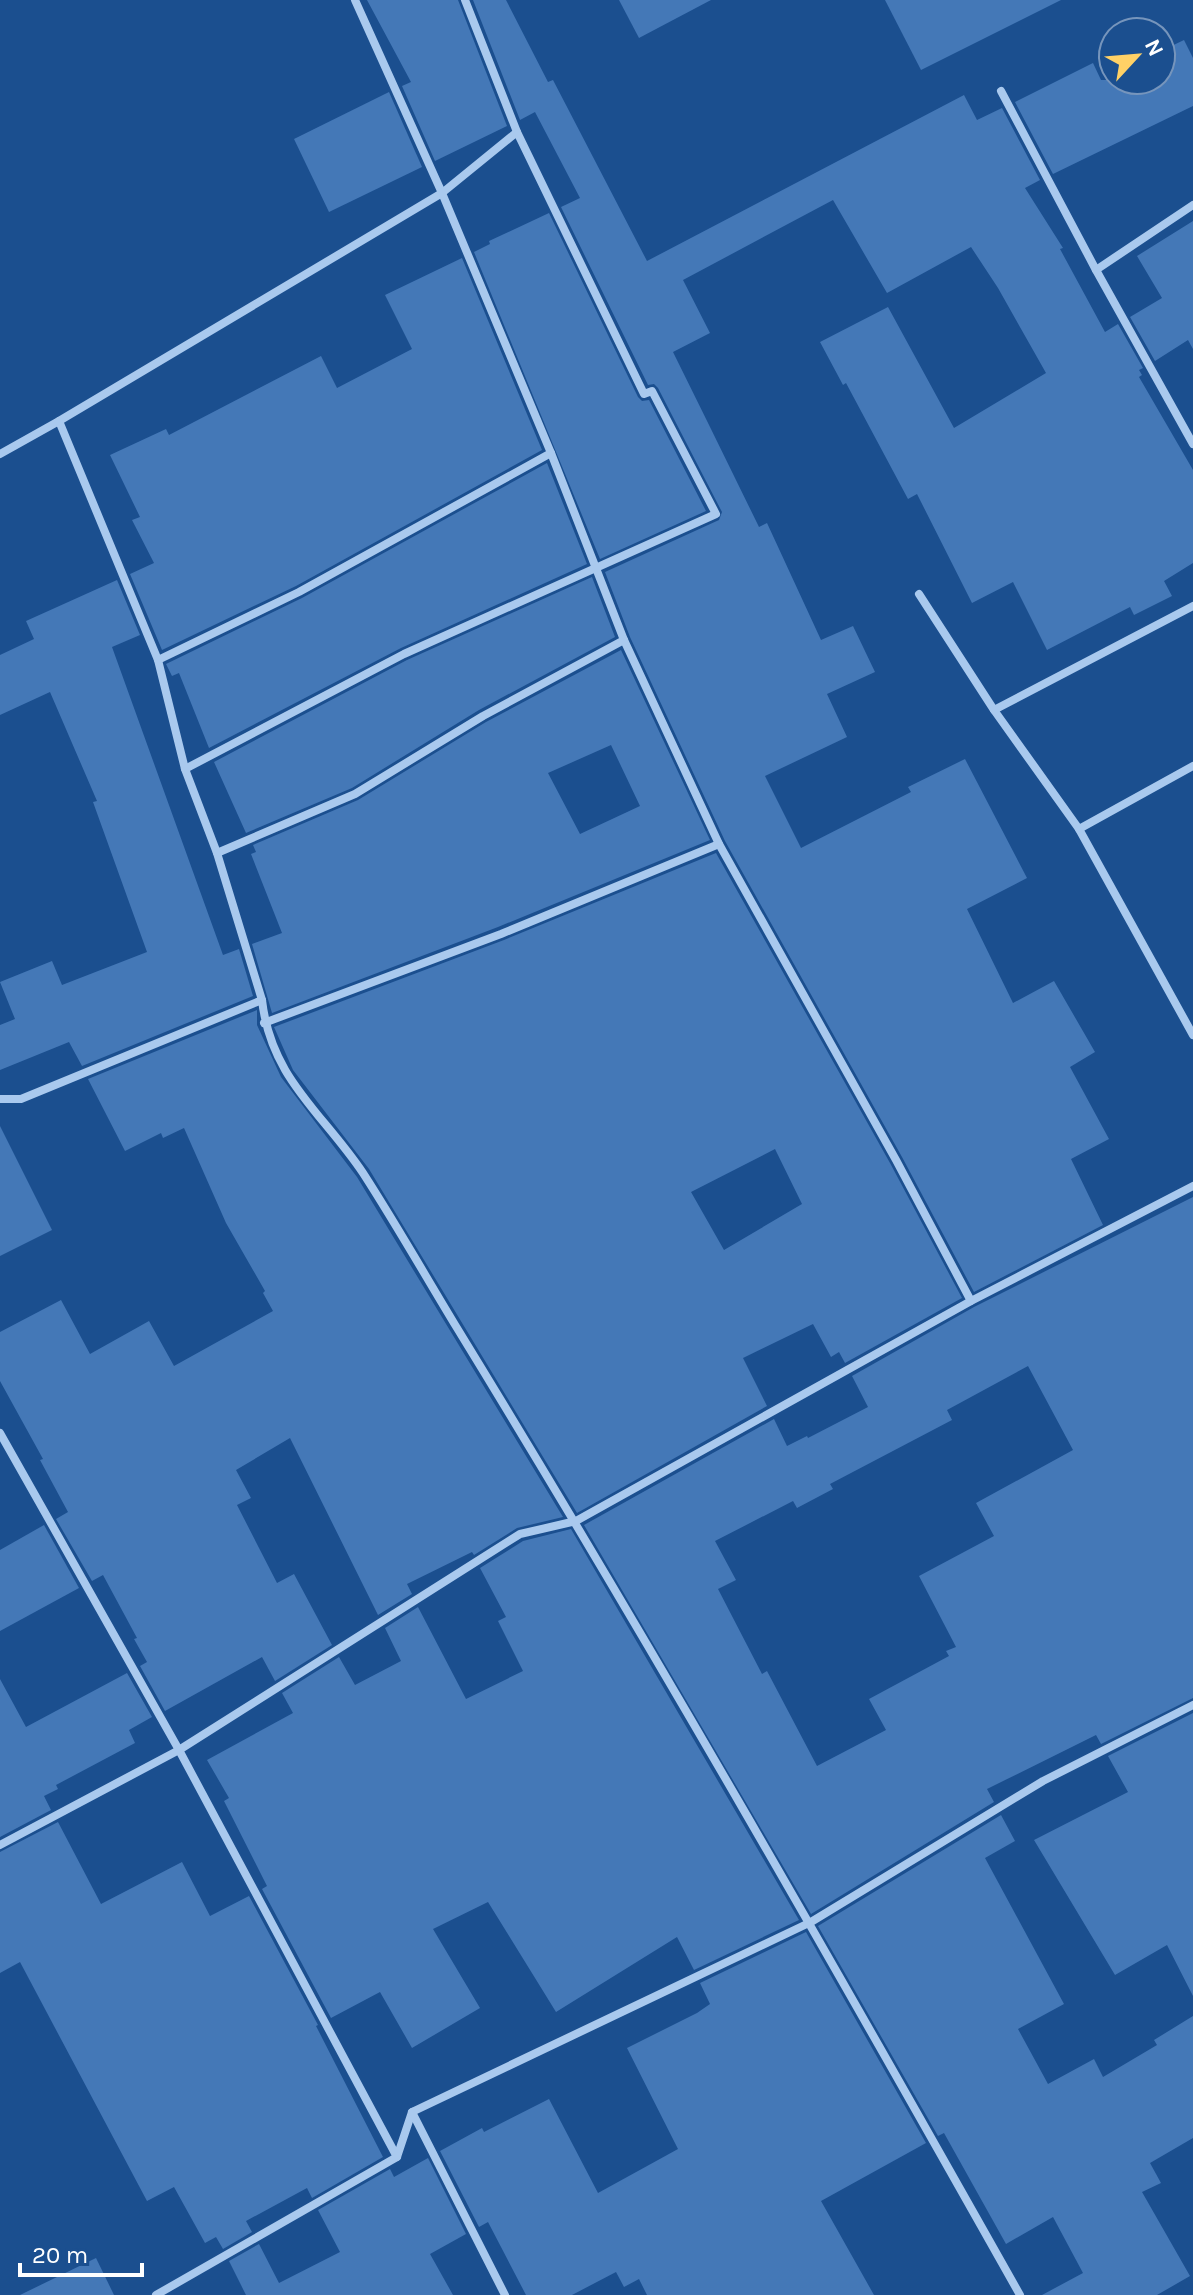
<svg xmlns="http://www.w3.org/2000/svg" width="1193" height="2295" font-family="Karla,sans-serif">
	<rect width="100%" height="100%" fill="#1b4f8f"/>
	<g fill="#4478b7" fill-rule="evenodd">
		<path d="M 367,0 L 458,0 L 507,126 L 435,161 L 402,86 L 411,82 Z"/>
		<path d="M 473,0 L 506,0 L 548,82 L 553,80 L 647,261 L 964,95 L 977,120 L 1002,108 L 1040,180 L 1025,188 L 1063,248 L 1060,249 L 1105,332 L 1118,324 L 1143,368 L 1139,370 L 1142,375 L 1139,377 L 1193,470 L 1193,563 L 1164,581 L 1172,596 L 1134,615 L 1130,607 L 1047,650 L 1013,582 L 972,603 L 917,494 L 908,499 L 846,383 L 843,385 L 820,342 L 888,307 L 954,428 L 1046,373 L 998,288 L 971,247 L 887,293 L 833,200 L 683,280 L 710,333 L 673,352 L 710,427 L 759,527 L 767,523 L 821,640 L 853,626 L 875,672 L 827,694 L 847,737 L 765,776 L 801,848 L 911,792 L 908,787 L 965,759 L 1027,878 L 967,909 L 1013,1003 L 1054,981 L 1095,1052 L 1070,1067 L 1109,1139 L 1071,1159 L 1103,1225 L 974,1292 L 902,1157 L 725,841 L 630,637 L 605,572 L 719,520 L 722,512 L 658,388 L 654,384 L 648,385 L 561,207 L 580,198 L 535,112 L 520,120 Z"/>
		<path d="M 619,0 L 711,0 L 639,38 Z"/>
		<path d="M 885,0 L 1061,0 L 921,70 Z"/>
		<path d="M 1184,40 L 1193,58 L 1193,106 L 1053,174 L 1015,102 L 1093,63 L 1101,80 L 1161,80 L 1161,51 Z"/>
		<path d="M 389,92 L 422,167 L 329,212 L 294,139 Z"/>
		<path d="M 549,213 L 638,397 L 642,401 L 649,400 L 706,511 L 600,559 L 474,252 L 490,244 L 489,241 Z"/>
		<path d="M 1193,221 L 1193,349 L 1188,340 L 1155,361 L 1130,317 L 1162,298 L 1137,256 Z"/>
		<path d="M 462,258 L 542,450 L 296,586 L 162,650 L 130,574 L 154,563 L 132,520 L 140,517 L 110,455 L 166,429 L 169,435 L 321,356 L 337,388 L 412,349 L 385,295 Z"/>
		<path d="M 547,463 L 587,564 L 401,648 L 209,748 L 179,673 L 172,676 L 166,664 L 302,598 Z"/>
		<path d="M 592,577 L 615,637 L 479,710 L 352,788 L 246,833 L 214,762 L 407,660 Z"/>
		<path d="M 117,580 L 140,635 L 112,647 L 223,955 L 239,949 L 253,996 L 82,1066 L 69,1042 L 0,1070 L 0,1025 L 15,1019 L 0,982 L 52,961 L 62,985 L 147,952 L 93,802 L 97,801 L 50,692 L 0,715 L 0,655 L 34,639 L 26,621 Z"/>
		<path d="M 621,650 L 710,840 L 498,927 L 272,1013 L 252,944 L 282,933 L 251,854 L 256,852 L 253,845 L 358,800 L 486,722 ZM 611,745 L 640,806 L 580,834 L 548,773 Z"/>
		<path d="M 716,853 L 890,1163 L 962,1298 L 845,1363 L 839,1352 L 831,1357 L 813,1324 L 743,1358 L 767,1406 L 577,1513 L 369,1169 L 293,1070 L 274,1027 L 504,940 ZM 775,1149 L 802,1204 L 724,1250 L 691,1192 Z"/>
		<path d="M 257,1010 L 257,1025 L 281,1077 L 357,1177 L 563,1517 L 517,1528 L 474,1555 L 472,1552 L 407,1584 L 412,1594 L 378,1615 L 290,1438 L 236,1470 L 251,1498 L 237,1505 L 277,1583 L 294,1574 L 332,1645 L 275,1681 L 262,1657 L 165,1711 L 140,1666 L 147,1662 L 134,1639 L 137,1638 L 103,1575 L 92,1581 L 56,1519 L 68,1512 L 40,1460 L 43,1459 L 0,1381 L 0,1332 L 61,1300 L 90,1354 L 149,1321 L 174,1366 L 273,1311 L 263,1293 L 265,1291 L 226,1223 L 184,1128 L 163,1138 L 161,1133 L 125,1151 L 88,1079 Z"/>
		<path d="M 0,1126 L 52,1230 L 0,1256 Z"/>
		<path d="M 1193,1197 L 1193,1698 L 1101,1744 L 1096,1735 L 987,1789 L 994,1802 L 811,1914 L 584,1525 L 774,1419 L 787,1446 L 807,1436 L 808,1438 L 868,1407 L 852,1376 L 974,1307 ZM 1028,1366 L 1073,1450 L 976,1503 L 994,1536 L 919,1576 L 956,1647 L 946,1651 L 949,1656 L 869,1699 L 886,1730 L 817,1766 L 767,1671 L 762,1674 L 718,1589 L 736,1580 L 715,1541 L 793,1501 L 797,1508 L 833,1489 L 830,1484 L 952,1420 L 947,1410 Z"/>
		<path d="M 44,1525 L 79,1588 L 0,1631 L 0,1550 Z"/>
		<path d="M 571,1529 L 799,1920 L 694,1970 L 677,1937 L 556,2012 L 488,1902 L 433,1929 L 480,2008 L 412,2048 L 380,1992 L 331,2018 L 262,1889 L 267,1886 L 224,1801 L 229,1798 L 207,1760 L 293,1713 L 282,1693 L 339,1657 L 355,1685 L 401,1661 L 385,1628 L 418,1607 L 466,1699 L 523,1671 L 498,1621 L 506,1617 L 480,1568 L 523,1541 Z"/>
		<path d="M 127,1673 L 152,1717 L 129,1730 L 135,1743 L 56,1785 L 58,1789 L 44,1796 L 51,1810 L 0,1837 L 0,1679 L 26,1727 Z"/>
		<path d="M 1193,1713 L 1193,1996 L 1167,1945 L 1115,1975 L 1034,1840 L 1128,1792 L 1108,1756 Z"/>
		<path d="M 1001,1815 L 1015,1841 L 985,1858 L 1064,2004 L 1018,2029 L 1048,2084 L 1094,2059 L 1103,2077 L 1157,2045 L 1154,2040 L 1193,2016 L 1193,2138 L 1150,2163 L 1161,2183 L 1142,2192 L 1190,2276 L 1157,2295 L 1042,2295 L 1083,2273 L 1053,2217 L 1006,2244 L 944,2133 L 938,2136 L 818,1926 Z"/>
		<path d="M 58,1822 L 101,1904 L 182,1862 L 210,1916 L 249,1896 L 318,2025 L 316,2026 L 383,2157 L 312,2198 L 307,2188 L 246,2221 L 252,2232 L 223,2249 L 216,2237 L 205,2243 L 174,2187 L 147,2201 L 20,1962 L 0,1973 L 0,1852 Z"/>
		<path d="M 806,1932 L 926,2143 L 821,2201 L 874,2295 L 647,2295 L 639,2279 L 624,2287 L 616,2272 L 572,2295 L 526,2295 L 488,2222 L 479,2227 L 440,2151 L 482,2128 L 484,2132 L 549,2099 L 598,2193 L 678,2149 L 627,2048 L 697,2013 L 710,2004 L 700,1983 Z"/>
		<path d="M 428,2158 L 466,2234 L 430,2254 L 453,2295 L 246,2295 L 229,2261 L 259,2244 L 279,2283 L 340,2252 L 318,2210 L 390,2169 L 394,2177 Z"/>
		<path d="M 96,2258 L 114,2295 L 20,2295 Z"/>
	</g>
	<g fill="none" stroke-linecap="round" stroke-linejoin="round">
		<g stroke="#a9c9ee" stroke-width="8">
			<path d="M 355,0 L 442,193 L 551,453 L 624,640 L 719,844 L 896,1160 L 971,1301"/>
			<path d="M 465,0 L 517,132"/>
			<path d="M 1001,91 L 1096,270 L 1193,444"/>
			<path d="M 1096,270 L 1193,205"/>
			<path d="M 59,421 L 442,193 L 517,132 L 644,394 L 652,391 L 716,514 L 404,654 L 185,769"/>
			<path d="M 0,454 L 59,421 L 158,660 L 185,769 L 217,853 L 262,1000 C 271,1079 323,1113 363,1173 C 396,1224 426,1277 457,1328 C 652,1646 837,1970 1020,2295"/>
			<path d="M 919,594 L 994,710 L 1079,829 L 1193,1035"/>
			<path d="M 158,660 L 299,592 L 551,453"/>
			<path d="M 994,710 L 1193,606"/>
			<path d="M 1079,829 L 1193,766"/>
			<path d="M 217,853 L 355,794 L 483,716 L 624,640"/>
			<path d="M 264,1023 L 501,934 L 719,844"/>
			<path d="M 0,1099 L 21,1099 L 262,1000"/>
			<path d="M 0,1433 L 179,1750 L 397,2157"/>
			<path d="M 0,1845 L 179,1750 L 520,1534 L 576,1521 L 971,1301 L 1193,1186"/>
			<path d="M 412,2112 L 505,2295"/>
			<path d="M 156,2295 L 397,2157 L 412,2112 L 811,1922 L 1043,1781 L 1193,1705"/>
		</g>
	</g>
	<g transform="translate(1137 56) rotate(64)"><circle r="38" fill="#1b4f8f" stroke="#7695bc" stroke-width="2"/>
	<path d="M0-6L14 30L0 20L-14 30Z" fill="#ffd166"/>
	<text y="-12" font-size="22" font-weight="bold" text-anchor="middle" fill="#ffffff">N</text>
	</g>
	<path d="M20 2263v12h122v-12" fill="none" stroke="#ffffff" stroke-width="4"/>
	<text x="32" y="2263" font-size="24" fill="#ffffff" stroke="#1b4f8f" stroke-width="6" paint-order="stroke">20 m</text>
</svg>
